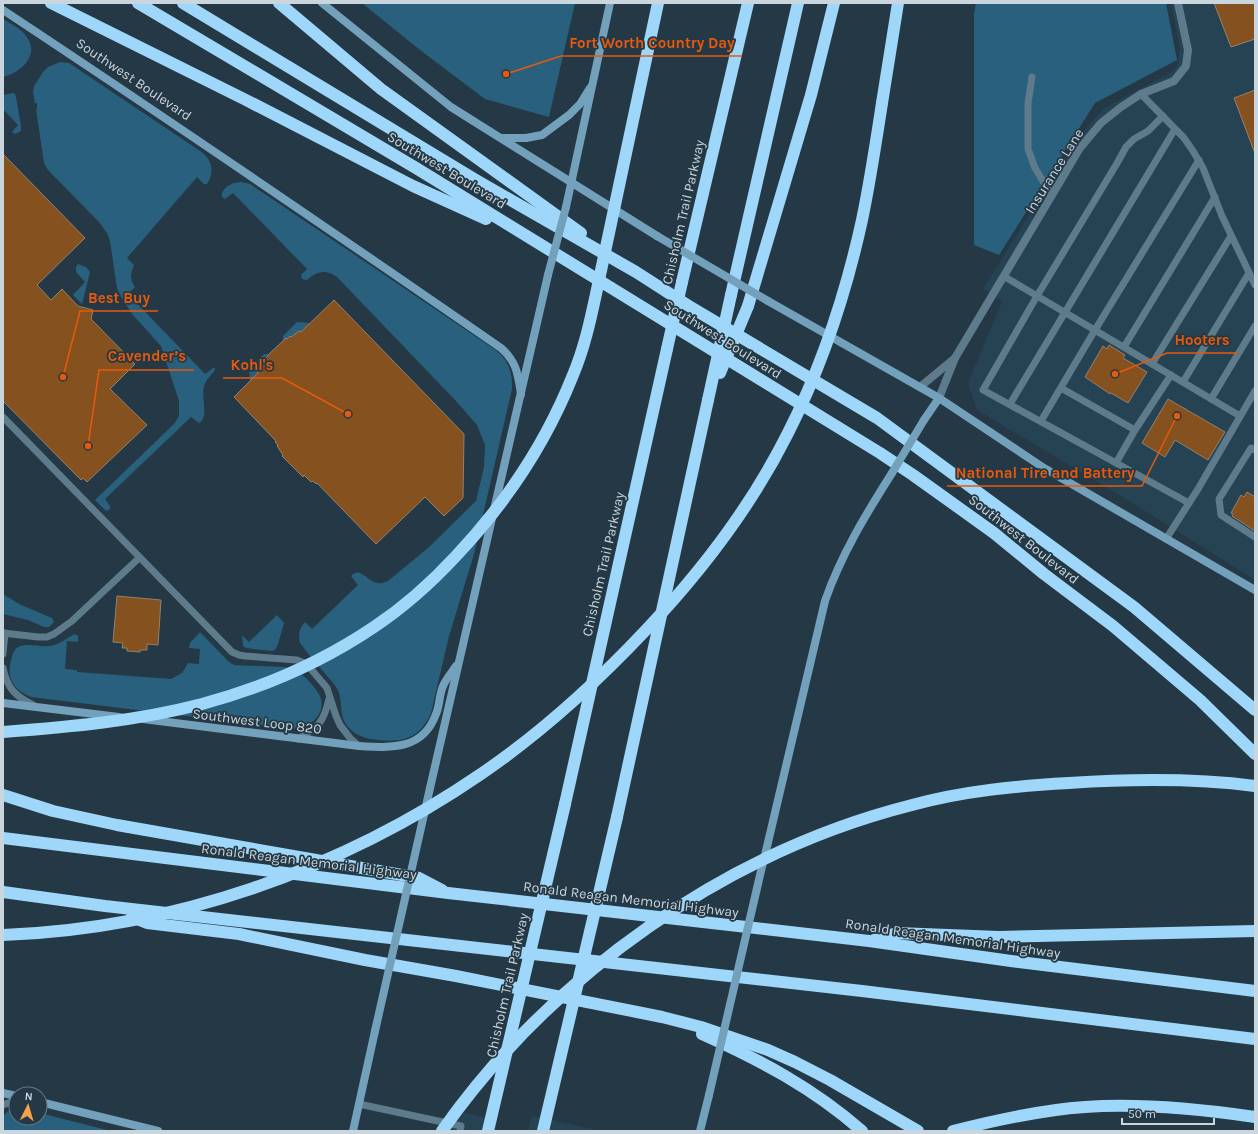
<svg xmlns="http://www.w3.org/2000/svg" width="1258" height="1134" font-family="Karla,sans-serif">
	<rect width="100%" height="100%" fill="#243945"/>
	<g fill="#264354">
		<path d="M 1171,3 L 1255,3 L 1255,580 L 1126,499 L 977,410 L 968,383 L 1002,301 L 983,289 L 1075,141 L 1104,108 L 1172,72 L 1178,64 L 1180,49 Z"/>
		<path d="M 448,1109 L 487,1118 L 485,1128 L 500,1131 L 443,1131 Z"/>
		<path d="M 532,1116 L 602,1131 L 528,1131 Z"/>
	</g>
	<g fill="#29607d">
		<path d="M 362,3 L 575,3 L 549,117 L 485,99 L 420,50 Z"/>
		<path d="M 976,3 L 1166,3 L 1177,60 L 1095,103 L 999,255 L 974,245 L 974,14 Z"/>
		<path d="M 3,19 C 11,24 21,28 26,36 C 41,54 21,73 3,77 Z"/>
		<path d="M 60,62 L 69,63 L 203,153 C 213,162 214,173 207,184 L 204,184 L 197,177 L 127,258 L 134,265 C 131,273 129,279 135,287 L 128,294 L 205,374 L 213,368 L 215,368 L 215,370 C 211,375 206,380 204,386 C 201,397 209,419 199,423 L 191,417 L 105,499 L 110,506 L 110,509 L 107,511 L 105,510 L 95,500 L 174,424 L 179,416 L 179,401 L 161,346 L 133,315 L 121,297 L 117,288 L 110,241 L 107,233 L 99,222 L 48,170 L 44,163 L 36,109 L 37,109 L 37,103 L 35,103 L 33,92 L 34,86 L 43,72 L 48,67 Z"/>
		<path d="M 13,93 L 15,94 L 16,97 L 21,126 L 21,131 L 15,134 L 12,132 L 18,125 L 3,109 L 3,95 Z"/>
		<path d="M 241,182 L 250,184 L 497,351 C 508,360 513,374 512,389 L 474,554 L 449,636 L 431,713 C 421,737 403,743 379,740 C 368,739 359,737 351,730 C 337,717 344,705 338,690 C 335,685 331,680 327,676 C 318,665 308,654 300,643 C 298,634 299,629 305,622 L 312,629 L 358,585 L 351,576 C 363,563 369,591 388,581 L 428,548 L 476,501 L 484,467 L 485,445 L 477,425 L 456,401 L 337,277 C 325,269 317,271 307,280 L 302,279 L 301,275 L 307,269 L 233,193 L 225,199 L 222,197 L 222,193 C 226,185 232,183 241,182 Z"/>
		<path d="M 78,264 L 86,267 L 90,272 L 82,304 L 73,295 L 85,282 L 76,272 L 76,267 Z"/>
		<path d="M 297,322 L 310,323 L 301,332 L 299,331 L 296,334 L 295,334 L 291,337 L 290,336 L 283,341 L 283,336 Z"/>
		<path d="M 264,354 L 269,354 L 265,358 L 266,360 L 260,367 L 261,369 L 257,372 L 258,373 L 250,381 L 249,369 Z"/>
		<path d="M 3,594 L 19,604 L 52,618 L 54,622 L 49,627 L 44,627 L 28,620 L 3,614 Z"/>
		<path d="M 277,615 L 284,623 L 278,644 L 275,650 L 272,651 L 246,648 L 243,646 L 242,635 L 249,642 Z"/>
		<path d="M 200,632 L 228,661 L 234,665 L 284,667 C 289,668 294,669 299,672 C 305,676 320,692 321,699 C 325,716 308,729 293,729 L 31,697 C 21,693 13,687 10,676 C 9,670 10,663 12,657 C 16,638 36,648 49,646 C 59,645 66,639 74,634 L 78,636 L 78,642 L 67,641 L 65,669 L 77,670 L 77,672 L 171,679 L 182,673 L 188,663 L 199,664 L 200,649 L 189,648 L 190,643 Z"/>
		<path d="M 15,1107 L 16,1107 L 16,1118 L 40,1118 L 40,1113 L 111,1131 L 3,1131 L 3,1116 L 8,1111 Z"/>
	</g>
	<g fill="#85521f" stroke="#94806f">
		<path d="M 1214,3 L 1255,3 L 1255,39 L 1231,47 Z"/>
		<path d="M 1255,90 L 1255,151 L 1254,151 L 1234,98 Z"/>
		<path d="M 3,154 L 85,238 L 37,285 L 51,300 L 62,289 L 78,306 L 93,310 L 91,319 L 135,364 L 110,389 L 147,425 L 87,482 L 83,478 L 81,480 L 3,401 Z"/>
		<path d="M 334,300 L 464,434 L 463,498 L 444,516 L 425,497 L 376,544 L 317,483 L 316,484 L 313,481 L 311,482 L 304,475 L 303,477 L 282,456 L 283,455 L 277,446 L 278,445 L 275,442 L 276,441 L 234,397 L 258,373 L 257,372 L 263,364 L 262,363 L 269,354 L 286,338 L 287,339 L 290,336 L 291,337 L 299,331 L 301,332 Z"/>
		<path d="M 1109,345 L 1125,355 L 1123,358 L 1147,372 L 1128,403 L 1111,393 L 1110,394 L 1085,377 L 1103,346 L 1107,349 Z"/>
		<path d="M 1168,399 L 1225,432 L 1208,460 L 1175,440 L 1165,457 L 1142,443 Z"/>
		<path d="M 1247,492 L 1255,497 L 1255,531 L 1232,516 L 1233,514 L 1231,513 L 1241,495 L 1244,497 Z"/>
		<path d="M 117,596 L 161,600 L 158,645 L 147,644 L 147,650 L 140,650 L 140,652 L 127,651 L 127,648 L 122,648 L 123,643 L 113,642 Z"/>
	</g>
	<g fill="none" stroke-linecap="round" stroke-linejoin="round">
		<g stroke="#5e7b8c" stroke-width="7">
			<path d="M 1032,77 L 1028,103 L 1028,149 L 1035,168 L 1052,196"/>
			<path d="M 1141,94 L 1184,138 L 1193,151 L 1203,168 L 1222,216 L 1255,285"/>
			<path d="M 1163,116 L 1148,131 L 1134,139 L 1126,147 L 1116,165 L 1037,296 L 983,390 L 1189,503"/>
			<path d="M 1005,277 L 1240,416"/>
			<path d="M 1124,347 L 1215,197"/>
			<path d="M 1152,364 L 1231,236"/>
			<path d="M 1183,382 L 1249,273"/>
			<path d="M 1061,388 L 1135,430 L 1116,463"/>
			<path d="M 1211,399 L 1255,326"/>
			<path d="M 1010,404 L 1175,129"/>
			<path d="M 3,417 L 232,652 L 239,655 L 245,656 L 297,660 L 304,663 L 310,668 L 327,688 L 336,716 L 340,725 L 350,738 L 359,746"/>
			<path d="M 1041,421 L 1095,330 L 1199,160"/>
			<path d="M 1135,430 L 1171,375"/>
			<path d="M 1255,450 L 1251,448 L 1219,499 L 1221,515 L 1255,537"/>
			<path d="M 1166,539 L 1198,489 L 1255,391"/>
			<path d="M 3,633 L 38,637 L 47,637 L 54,634 L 72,621 L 139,558"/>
			<path d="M 3,654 L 5,633"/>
			<path d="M 3,668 C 7,688 15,696 33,705"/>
			<path d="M 298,739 C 318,729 324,721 329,699"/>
			<path d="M 359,1104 L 461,1126 L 460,1131"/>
			<path d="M 3,1105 L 16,1100"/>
		</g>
		<g stroke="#5e7b8c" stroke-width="8">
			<path d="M 920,387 L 955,358"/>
			<path d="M 939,398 L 955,358 L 1080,148 L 1101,123 L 1121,107 L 1141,94 L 1174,81 L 1186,66 L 1188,50 L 1178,3"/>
		</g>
		<g stroke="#73a1bc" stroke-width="8">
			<path d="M 322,3 L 451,107 L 657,236"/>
			<path d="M 3,10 C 171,121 336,234 501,348 C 517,362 518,375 521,394"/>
			<path d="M 502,138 L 526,138 L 542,135 L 569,115 L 580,104 L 590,88"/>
			<path d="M 566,207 L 610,3"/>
			<path d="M 768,301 L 939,398 L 1044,468 L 1255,590"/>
			<path d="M 924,420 L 939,398"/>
			<path d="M 3,703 L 119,717"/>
			<path d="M 143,719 L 359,746 C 392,748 423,750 436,714 C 440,705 439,693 444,684 C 447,678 452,672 456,666"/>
			<path d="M 430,788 L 548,275"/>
			<path d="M 765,855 L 825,601 C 841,555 866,514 892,473"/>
			<path d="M 3,1093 L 16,1096"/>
			<path d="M 40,1102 L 158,1131"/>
			<path d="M 353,1131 L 375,1031"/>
			<path d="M 700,1131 L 709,1095"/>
		</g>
		<g stroke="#9ed7f9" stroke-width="12">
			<path d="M 51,3 L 246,100 L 413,186 L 486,219"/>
			<path d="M 138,3 L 416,168 L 880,453 L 913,475 L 994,533 L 1044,574 L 1113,626 L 1200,700 L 1255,754"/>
			<path d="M 183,3 L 474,179 L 636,272 L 692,308 L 877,418 L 1134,607 L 1255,710"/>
			<path d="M 279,3 L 381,89 L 581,233"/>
			<path d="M 882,103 L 898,3"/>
			<path d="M 682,282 L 748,3"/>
			<path d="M 731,295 L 798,3"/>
			<path d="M 748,306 L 811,95 L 834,3"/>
			<path d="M 3,795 L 53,811 L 117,825 L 419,878 L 442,890"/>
			<path d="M 565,804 L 667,349"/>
			<path d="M 617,817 L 708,400"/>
			<path d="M 3,838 L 448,893 L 869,941 L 1011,961 L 1255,991"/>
			<path d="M 3,892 L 105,906 L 862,991 L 1255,1039"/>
			<path d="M 132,917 L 147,923 L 239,934 L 365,960 L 456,976 L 662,1017 L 701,1027 L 768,1050 L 795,1062 L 830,1080 L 918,1131"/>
			<path d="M 874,940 L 897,933 L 999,937 L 1255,931"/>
			<path d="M 702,1034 C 760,1060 813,1088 862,1131"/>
			<path d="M 953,1131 C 996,1120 1040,1110 1085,1107 C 1140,1103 1200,1109 1255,1117"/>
		</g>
		<g stroke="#73a1bc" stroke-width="8">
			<path d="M 657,236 L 768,301"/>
			<path d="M 548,275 L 566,207"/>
			<path d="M 892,473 L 924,420"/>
			<path d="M 375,1031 L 430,788"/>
			<path d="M 709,1095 L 764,858"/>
		</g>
		<g stroke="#9ed7f9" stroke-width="12">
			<path d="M 667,349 L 682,282"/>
			<path d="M 720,373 L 748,306"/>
			<path d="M 708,400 L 731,295"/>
			<path d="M 3,732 C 69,727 137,721 202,704 C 262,688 322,662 374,627 C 404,607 431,583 456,556 C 506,503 546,443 573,375 C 584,349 590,322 596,294 L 658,3"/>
			<path d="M 3,935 C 172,929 341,870 481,774 C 541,733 595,684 645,631 C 702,571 751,507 788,433 C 822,366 846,293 862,220 C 870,182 876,142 882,103"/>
			<path d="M 442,1131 C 553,974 726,852 912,805 C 963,791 1016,786 1069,783 C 1131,779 1193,778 1255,786"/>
			<path d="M 488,1131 L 565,804"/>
			<path d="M 543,1131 L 617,817"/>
		</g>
	</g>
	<g text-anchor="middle" stroke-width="3.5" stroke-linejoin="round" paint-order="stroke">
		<g font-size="14" fill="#cad6de" stroke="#243945">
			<text transform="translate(134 79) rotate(34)" y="5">Southwest Boulevard</text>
			<text transform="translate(447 170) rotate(31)" y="5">Southwest Boulevard</text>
			<text transform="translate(1054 171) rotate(-58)" y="5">Insurance Lane</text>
			<text transform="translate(683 212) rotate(-77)" y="5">Chisholm Trail Parkway</text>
			<text transform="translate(723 339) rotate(32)" y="5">Southwest Boulevard</text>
			<text transform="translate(1024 539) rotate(38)" y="5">Southwest Boulevard</text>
			<text transform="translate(603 564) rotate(-77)" y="5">Chisholm Trail Parkway</text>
			<text transform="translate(257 721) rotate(7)" y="5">Southwest Loop 820</text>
			<text transform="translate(309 861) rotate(7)" y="5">Ronald Reagan Memorial Highway</text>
			<text transform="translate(631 899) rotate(7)" y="5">Ronald Reagan Memorial Highway</text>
			<text transform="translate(953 938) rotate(8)" y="5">Ronald Reagan Memorial Highway</text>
			<text transform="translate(507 985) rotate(-77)" y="5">Chisholm Trail Parkway</text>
		</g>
	</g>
	<path fill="none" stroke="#e8590c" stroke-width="1.5" d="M506 74L561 56H742M63 377L80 311H158M1115 374L1167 353H1238M88 446L99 370H194M348 414L282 378H223M1177 416L1142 486H947"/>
	<g fill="#e8590c" stroke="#243945" stroke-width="1.5">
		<circle cx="506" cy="74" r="4"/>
		<circle cx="63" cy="377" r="4"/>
		<circle cx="1115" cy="374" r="4"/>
		<circle cx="88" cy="446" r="4"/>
		<circle cx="348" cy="414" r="4"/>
		<circle cx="1177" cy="416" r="4"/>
	</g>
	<g font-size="15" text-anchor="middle" font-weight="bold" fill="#e8590c" stroke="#243945" stroke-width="3.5" stroke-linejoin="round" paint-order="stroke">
		<text x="652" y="48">Fort Worth Country Day</text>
		<text x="119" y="303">Best Buy</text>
		<text x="1202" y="345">Hooters</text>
		<text x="147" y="361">Cavender’s</text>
		<text x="252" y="370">Kohl's</text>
		<text x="1045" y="478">National Tire and Battery</text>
	</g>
	<rect width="1258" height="1134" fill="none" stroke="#cad6de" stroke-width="8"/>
	<g transform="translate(28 1106) rotate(5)"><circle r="19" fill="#243945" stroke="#667882"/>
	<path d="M0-3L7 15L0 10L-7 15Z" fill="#f8a14a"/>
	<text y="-6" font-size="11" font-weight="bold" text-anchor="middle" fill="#cad6de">N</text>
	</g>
	<path d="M1122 1118v6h92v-6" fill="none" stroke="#cad6de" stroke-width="2"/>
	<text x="1128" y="1118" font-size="12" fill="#cad6de" stroke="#243945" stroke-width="3" paint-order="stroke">50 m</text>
</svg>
